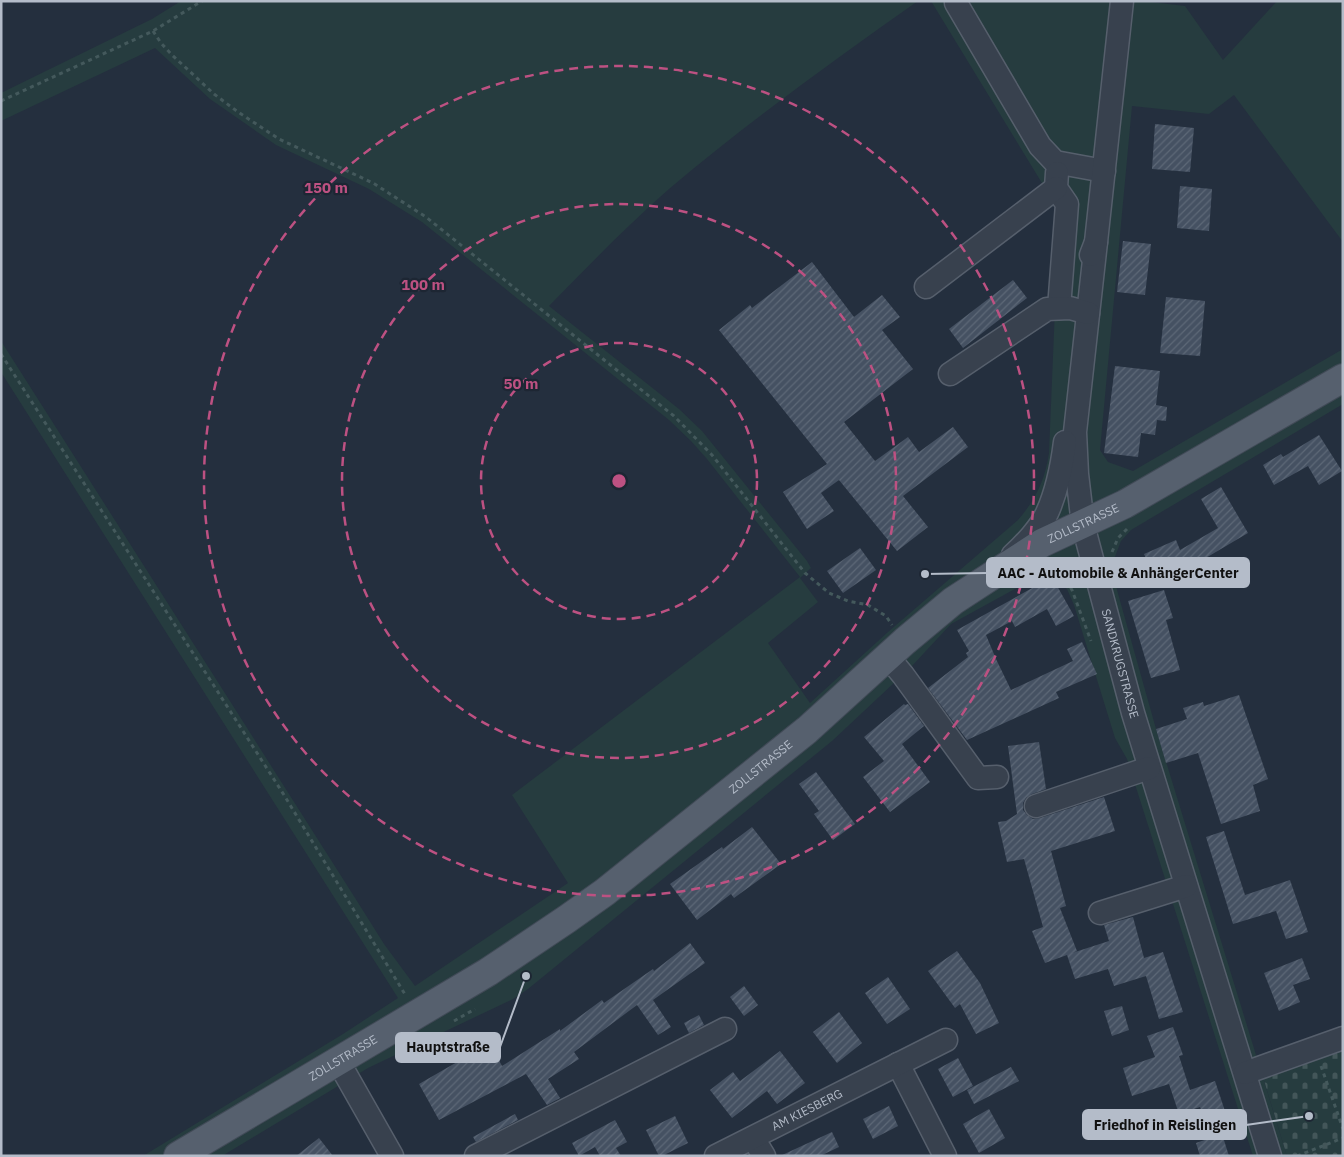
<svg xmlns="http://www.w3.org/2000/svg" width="1344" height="1157" font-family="'IBM Plex Sans',sans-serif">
	<defs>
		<pattern id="cemetery-stones" width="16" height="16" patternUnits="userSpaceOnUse" patternTransform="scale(1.25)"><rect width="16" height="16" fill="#263c3f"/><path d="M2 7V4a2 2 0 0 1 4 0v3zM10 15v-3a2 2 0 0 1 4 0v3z" fill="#435659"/></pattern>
		<pattern id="building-hatch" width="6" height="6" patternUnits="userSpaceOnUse" patternTransform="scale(1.25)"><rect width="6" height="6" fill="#455162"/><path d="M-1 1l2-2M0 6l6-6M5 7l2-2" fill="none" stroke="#5d6877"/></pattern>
	</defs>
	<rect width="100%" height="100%" fill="#242f3e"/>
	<path fill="#263c3f" d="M 181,1 L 918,1 C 833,61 748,122 669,189 C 627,226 588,266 549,306 L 679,409 L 702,431 L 807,561 L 811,568 L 800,578 L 818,602 L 768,643 L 810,703 L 888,632 L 1018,520 C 1036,499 1045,480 1049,453 L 1059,211 L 931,1 L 1142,1 L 1185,6 L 1223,60 L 1277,1 L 1343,1 L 1343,242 L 1234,95 L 1209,114 L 1132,106 L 1100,450 L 1108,462 L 1133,471 L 1343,349 L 1343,404 L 1131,530 L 1121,541 L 1113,562 L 1117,590 L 1156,729 L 1287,1156 L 1253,1156 L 1127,759 L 1115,738 L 1074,605 L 1067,589 L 1044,573 L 951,624 L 911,667 L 832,741 L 528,989 L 513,999 L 368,1068 L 222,1156 L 143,1156 L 343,1034 L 398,998 L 1,372 L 1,341 L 357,901 L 384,944 L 415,986 L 568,883 L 512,795 L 800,577 L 707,459 L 691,441 L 669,420 L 422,222 L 369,189 L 276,145 L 210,99 L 155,48 L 1,121 L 1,93 L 152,19 Z"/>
	<path fill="url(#cemetery-stones)" d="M 1343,1047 L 1343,1156 L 1287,1156 L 1263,1077 Z"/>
	<g fill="url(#building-hatch)">
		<path d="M 1155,124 L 1194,128 L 1190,172 L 1152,169 Z"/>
		<path d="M 1180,186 L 1212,189 L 1209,231 L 1177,228 Z"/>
		<path d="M 1123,241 L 1151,244 L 1145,295 L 1117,292 Z"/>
		<path d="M 812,262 L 854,317 L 882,295 L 900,317 L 882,330 L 913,369 L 844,422 L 875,461 L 908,437 L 919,452 L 953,427 L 968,447 L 903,496 L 928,527 L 897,551 L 839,480 L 821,493 L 834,511 L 807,529 L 783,492 L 827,464 L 719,330 L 750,305 L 752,308 Z"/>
		<path d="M 1013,280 L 1027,298 L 963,348 L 949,329 Z"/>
		<path d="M 1166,297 L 1205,301 L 1200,356 L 1160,353 Z"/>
		<path d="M 1115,366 L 1160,371 L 1156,405 L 1167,407 L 1166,421 L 1157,420 L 1155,435 L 1141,433 L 1138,457 L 1104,453 Z"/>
		<path d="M 1319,435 L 1342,471 L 1319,485 L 1308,466 L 1274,485 L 1263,465 L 1281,454 L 1283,457 Z"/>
		<path d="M 1221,487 L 1248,533 L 1199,562 L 1155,580 L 1144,554 L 1176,540 L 1180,550 L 1218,528 L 1201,499 Z"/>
		<path d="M 860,548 L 876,570 L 843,593 L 827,571 Z"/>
		<path d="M 1052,577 L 1074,616 L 1056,626 L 1047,609 L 1015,627 L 1012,621 L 986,635 L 996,659 L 1011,690 L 1073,661 L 1067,649 L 1082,642 L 1097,674 L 1056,692 L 1059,698 L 967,740 L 928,688 L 968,657 L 966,653 L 969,651 L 957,630 Z"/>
		<path d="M 1164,590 L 1173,618 L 1166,620 L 1180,670 L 1151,678 L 1128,601 Z"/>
		<path d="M 1239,695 L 1268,779 L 1253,785 L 1260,811 L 1221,824 L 1198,753 L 1166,763 L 1156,729 L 1187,719 L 1183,708 L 1203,702 L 1204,706 Z"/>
		<path d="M 904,704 L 905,705 L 908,704 L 924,726 L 902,744 L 930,782 L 890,812 L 863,777 L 884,761 L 864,737 Z"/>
		<path d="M 1039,742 L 1046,789 L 1032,794 L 1026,798 L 1023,803 L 1023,810 L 1027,815 L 1033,819 L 1040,818 L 1104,797 L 1115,831 L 1051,851 L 1066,906 L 1060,908 L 1077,951 L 1072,953 L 1109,941 L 1104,925 L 1133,917 L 1144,958 L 1163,952 L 1183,1012 L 1159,1019 L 1146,976 L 1114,986 L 1108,969 L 1075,979 L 1067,955 L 1045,963 L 1032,931 L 1043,927 L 1024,859 L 1007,862 L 998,822 L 1006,821 L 1017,814 L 1008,746 Z"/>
		<path d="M 816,772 L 855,824 L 833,840 L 814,814 L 819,811 L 799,784 Z"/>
		<path d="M 752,827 L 781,864 L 734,898 L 731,894 L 697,920 L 670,884 L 722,847 L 723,849 Z"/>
		<path d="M 1224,831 L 1245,895 L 1290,880 L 1308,932 L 1286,939 L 1276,911 L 1233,924 L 1206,837 Z"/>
		<path d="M 690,943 L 705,963 L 653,1000 L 671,1027 L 658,1035 L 637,1005 L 574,1052 L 579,1059 L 548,1079 L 560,1098 L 547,1105 L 526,1074 L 439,1120 L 419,1084 L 490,1043 L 502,1066 L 560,1029 L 560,1031 L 602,1000 L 604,1003 L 653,969 L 654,971 Z"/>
		<path d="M 957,951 L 980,983 L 999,1023 L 976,1034 L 960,1004 L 955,1008 L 928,971 Z"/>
		<path d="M 1302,958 L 1310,979 L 1293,985 L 1300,1002 L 1279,1011 L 1264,973 Z"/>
		<path d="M 888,977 L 910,1009 L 887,1024 L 865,993 Z"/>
		<path d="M 744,986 L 758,1005 L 744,1016 L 730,997 Z"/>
		<path d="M 1122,1006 L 1129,1030 L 1112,1036 L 1104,1011 Z"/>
		<path d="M 839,1012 L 862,1043 L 837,1063 L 813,1032 Z"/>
		<path d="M 699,1015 L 704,1025 L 689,1033 L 684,1023 Z"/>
		<path d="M 1173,1027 L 1183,1055 L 1179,1056 L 1190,1090 L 1215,1081 L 1226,1114 L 1205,1121 L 1200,1107 L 1179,1114 L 1169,1084 L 1132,1096 L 1123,1068 L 1155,1057 L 1147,1036 Z"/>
		<path d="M 780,1051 L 805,1083 L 777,1104 L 767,1091 L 732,1118 L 710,1090 L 733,1072 L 740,1081 Z"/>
		<path d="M 958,1058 L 973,1086 L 953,1097 L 938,1069 Z"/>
		<path d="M 1011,1067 L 1019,1081 L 974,1104 L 967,1090 Z"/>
		<path d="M 889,1106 L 898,1126 L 873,1139 L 863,1119 Z"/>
		<path d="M 989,1109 L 1005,1138 L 979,1153 L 963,1124 Z"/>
		<path d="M 515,1114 L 518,1120 L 476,1142 L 473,1137 Z"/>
		<path d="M 675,1116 L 688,1143 L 662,1156 L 659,1156 L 646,1130 Z"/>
		<path d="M 615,1120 L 627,1142 L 616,1148 L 621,1156 L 600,1156 L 595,1147 L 579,1156 L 572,1143 Z"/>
		<path d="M 832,1132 L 839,1147 L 820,1156 L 780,1156 Z"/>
		<path d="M 1222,1134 L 1229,1156 L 1200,1156 L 1196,1143 Z"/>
		<path d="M 319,1138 L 333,1156 L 296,1156 Z"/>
	</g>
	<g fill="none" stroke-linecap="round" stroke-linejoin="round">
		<g stroke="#565f6c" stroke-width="25">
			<g id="minor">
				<path d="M 956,3 L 1040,146 L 1055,162 L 1104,171"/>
				<path d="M 1057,173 L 1056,188 L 1067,204 L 1059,308"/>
				<path id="s1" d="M 1096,242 L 1075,432 L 1077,474 L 1083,525 L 1133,713 L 1270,1156"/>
				<path d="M 1091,255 L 1096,242 L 1122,1"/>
				<path d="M 926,287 L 1056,188"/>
				<path d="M 950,374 L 1047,309 L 1070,308 L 1088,313"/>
				<path d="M 1013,555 C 1024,545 1041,527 1047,513 C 1057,491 1062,466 1065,442"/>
				<path d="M 888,657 L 903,675 L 978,778 L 997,777"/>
				<path d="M 1036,806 L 1149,768"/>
				<path d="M 1100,913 L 1186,886"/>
				<path d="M 338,1061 L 392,1156"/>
				<path d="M 898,1064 L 945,1156"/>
				<path d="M 1245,1073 L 1343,1038"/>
				<path d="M 753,1138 L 764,1156"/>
				<path d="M 476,1156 L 725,1029"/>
				<path id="s2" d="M 716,1156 L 946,1040"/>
			</g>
		</g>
		<g stroke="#414a57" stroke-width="30">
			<g id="major">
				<path id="s3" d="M 178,1156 L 488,972 L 567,919 L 605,892 L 807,730 L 905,641 L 953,601 L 1042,543 L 1125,504 L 1343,378"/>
			</g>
		</g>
		<g stroke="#44595c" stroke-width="3" stroke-dasharray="4 4" stroke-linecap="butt">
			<path d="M 153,31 L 161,43 L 171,54 L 214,94 L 238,112 L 279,139 L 373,183 L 426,217 L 674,416 L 712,455 L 805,573 L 829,593 L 848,601 L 868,605 L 886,616 L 892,625"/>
			<path d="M 1,101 L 153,31 L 202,1"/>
			<path d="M 1,354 L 284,795 L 406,996"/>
			<path d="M 1112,552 L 1118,538 L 1127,529"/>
			<path d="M 1053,561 L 1072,590 L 1091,641"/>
			<path d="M 1042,572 L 1063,576 L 1077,573"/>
			<path d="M 454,1021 L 475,1009"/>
			<path d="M 1321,1066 L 1343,1129"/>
			<path d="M 1297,1156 L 1343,1138"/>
		</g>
		<use href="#minor" stroke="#38414e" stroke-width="22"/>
		<use href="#major" stroke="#56606e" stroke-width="28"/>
	</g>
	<g fill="none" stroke="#bd5182" stroke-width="2.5" stroke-dasharray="9 6">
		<circle cx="619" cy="481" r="138"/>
		<circle cx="619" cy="481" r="277"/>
		<circle cx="619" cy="481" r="415"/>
	</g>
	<g text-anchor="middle" stroke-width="4.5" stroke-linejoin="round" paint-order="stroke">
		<g font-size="12" fill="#b4bcc9" stroke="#1d2633">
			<text dy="4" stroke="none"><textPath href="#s3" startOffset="1108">ZOLLSTRASSE</textPath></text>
			<text dy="4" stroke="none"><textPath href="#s1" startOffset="428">SANDKRUGSTRASSE</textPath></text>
			<text dy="4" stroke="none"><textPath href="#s3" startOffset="702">ZOLLSTRASSE</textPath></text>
			<text dy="4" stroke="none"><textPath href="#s3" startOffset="192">ZOLLSTRASSE</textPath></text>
			<text dy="4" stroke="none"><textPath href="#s2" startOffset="102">AM KIESBERG</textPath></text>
		</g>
	</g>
	<circle cx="619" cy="481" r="8" fill="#bd5182" stroke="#1d2633" stroke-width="2.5"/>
	<g font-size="15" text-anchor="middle" font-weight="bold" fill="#bd5182" stroke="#1d2633" stroke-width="4.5" stroke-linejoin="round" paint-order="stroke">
		<text x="326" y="193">150 m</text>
		<text x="423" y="290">100 m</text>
		<text x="521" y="389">50 m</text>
	</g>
	<path fill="none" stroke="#b4bcc9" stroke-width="2" d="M925 574L987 573M526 976L500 1047M1309 1116L1246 1125"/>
	<g fill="#b4bcc9" stroke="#1d2633" stroke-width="2">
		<circle cx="925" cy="574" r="5"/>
		<circle cx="526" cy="976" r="5"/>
		<circle cx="1309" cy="1116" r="5"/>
	</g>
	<g fill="#b4bcc9" stroke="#b4bcc9" stroke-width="2">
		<rect x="987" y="558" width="262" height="29" rx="5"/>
		<rect x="396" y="1033" width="104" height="29" rx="5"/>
		<rect x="1083" y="1110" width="163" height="29" rx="5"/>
	</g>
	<g font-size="14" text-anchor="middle" font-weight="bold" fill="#111">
		<text x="1118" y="578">AAC - Automobile &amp; AnhängerCenter</text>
		<text x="448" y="1052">Hauptstraße</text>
		<text x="1165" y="1130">Friedhof in Reislingen</text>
	</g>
	<rect width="1344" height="1157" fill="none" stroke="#b4bcc9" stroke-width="5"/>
</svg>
